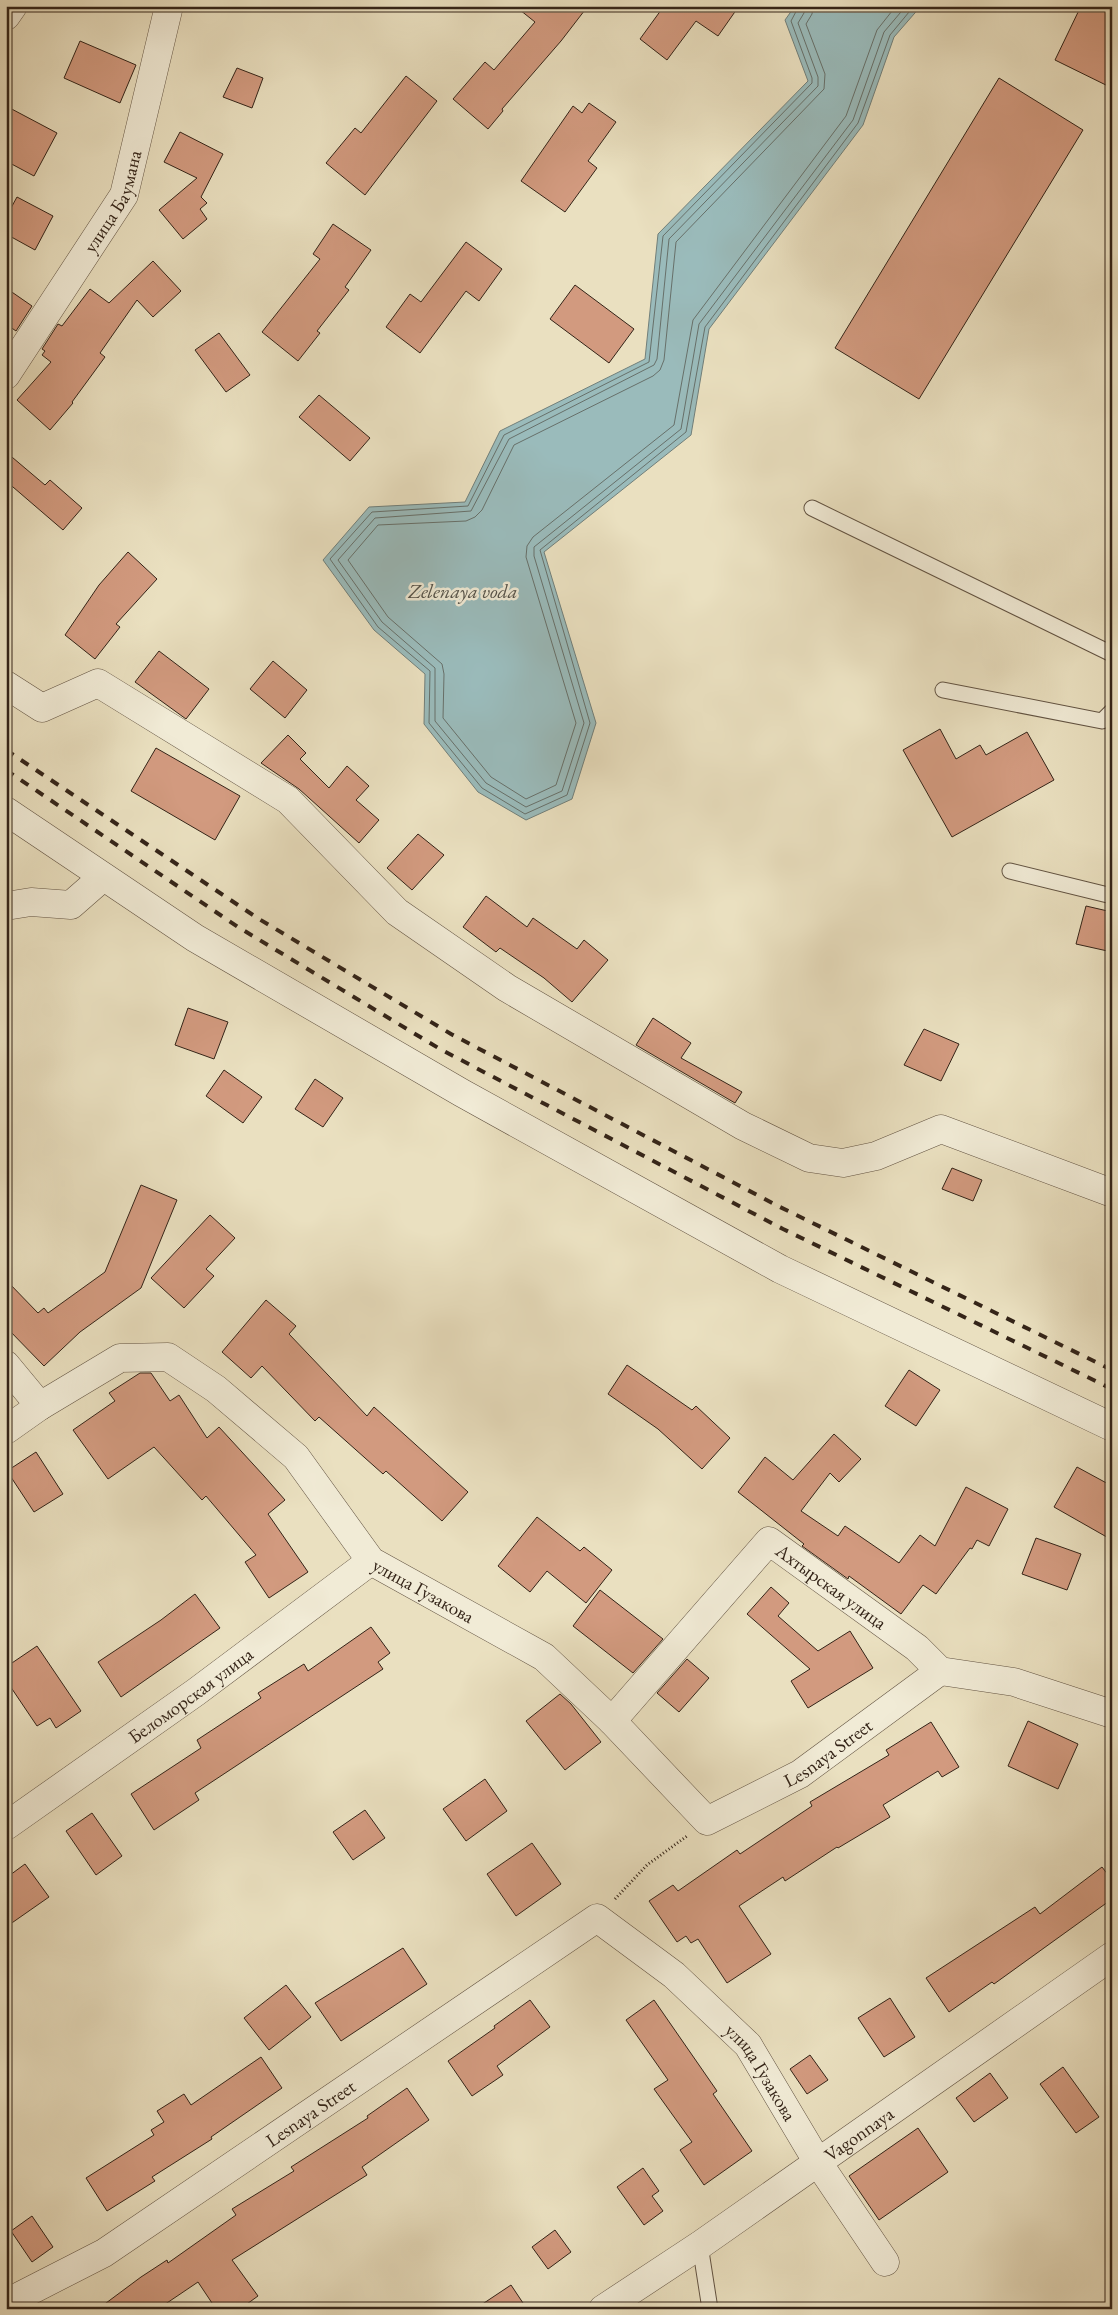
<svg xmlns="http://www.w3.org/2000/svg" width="1118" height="2315" font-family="'EB Garamond',serif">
	<rect width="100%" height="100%" fill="#eae0c0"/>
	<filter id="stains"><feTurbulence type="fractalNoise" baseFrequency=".004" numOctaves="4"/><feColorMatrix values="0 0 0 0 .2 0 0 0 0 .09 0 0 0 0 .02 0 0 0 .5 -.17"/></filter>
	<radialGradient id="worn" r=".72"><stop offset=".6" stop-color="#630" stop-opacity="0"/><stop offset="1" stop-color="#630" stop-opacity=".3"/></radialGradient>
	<path fill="#9abbbb" stroke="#717f7a" d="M 795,6 L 921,6 L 894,37 L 863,125 L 709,329 L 691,435 L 544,552 L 596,723 L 572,799 L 526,820 L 478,792 L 424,724 L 425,674 L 374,630 L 323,560 L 369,507 L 465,502 L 500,431 L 645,359 L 658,234 L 808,81 L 785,20 Z"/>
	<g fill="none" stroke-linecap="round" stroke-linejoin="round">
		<g stroke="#67706a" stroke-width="1">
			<path d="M 799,6 L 791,21 L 812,78 L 812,83 L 663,236 L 649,362 L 504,435 L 468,506 L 372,512 L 330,559 L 378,627 L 430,671 L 429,723 L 482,788 L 525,814 L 567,795 L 590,723 L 540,550 L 686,432 L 705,327 L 858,123 L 890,35 L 914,6"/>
			<path d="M 805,6 L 804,13 L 798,23 L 818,77 L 818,86 L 669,239 L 657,359 L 654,365 L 509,439 L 471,511 L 375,518 L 338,560 L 382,622 L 435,668 L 435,721 L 486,783 L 526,807 L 562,791 L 584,723 L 534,556 L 534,547 L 681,429 L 699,324 L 853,120 L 884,32 L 906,6"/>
			<path d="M 813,6 L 812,14 L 806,24 L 825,74 L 824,89 L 676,242 L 664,360 L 660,370 L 653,376 L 514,445 L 482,510 L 475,517 L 466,521 L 378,525 L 348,560 L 388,617 L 442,664 L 444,674 L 443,718 L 491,777 L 526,799 L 556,785 L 576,723 L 526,557 L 527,546 L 533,537 L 674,425 L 693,320 L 846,116 L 877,30 L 896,6"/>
		</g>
	</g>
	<g fill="#d29a7f" stroke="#342418">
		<path d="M 515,6 L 588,6 L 561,41 L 502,109 L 503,111 L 488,129 L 453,99 L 485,62 L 494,70 L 535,22 Z"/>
		<path d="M 664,6 L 739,6 L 718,36 L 696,21 L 667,60 L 640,39 Z"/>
		<path d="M 1081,6 L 1112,6 L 1112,88 L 1055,60 Z"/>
		<path d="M 80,41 L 136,65 L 120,103 L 64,78 Z"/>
		<path d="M 237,68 L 263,78 L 252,108 L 223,97 Z"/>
		<path d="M 406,76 L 437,101 L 365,195 L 326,163 L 355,128 L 361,133 Z"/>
		<path d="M 999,78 L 1083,130 L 919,399 L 835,348 Z"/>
		<path d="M 589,103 L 616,122 L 588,161 L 597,168 L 565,212 L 521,181 L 573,106 L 582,113 Z"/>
		<path d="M 6,106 L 57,133 L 34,176 L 6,161 Z"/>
		<path d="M 180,132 L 223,154 L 201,197 L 207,203 L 200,209 L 207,219 L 183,239 L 159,210 L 197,178 L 164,162 Z"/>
		<path d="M 17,197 L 53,216 L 35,250 L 6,234 L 6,217 Z"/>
		<path d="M 333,224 L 371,250 L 345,287 L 349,290 L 317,331 L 320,333 L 298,361 L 262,332 L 320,259 L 313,254 Z"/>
		<path d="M 466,242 L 502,269 L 479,301 L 466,291 L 420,353 L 386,327 L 410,294 L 421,302 Z"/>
		<path d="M 153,261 L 181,291 L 153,317 L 137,300 L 100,353 L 105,357 L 72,402 L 73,403 L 50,430 L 17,400 L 51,362 L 42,355 L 45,351 L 42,349 L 58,324 L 62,326 L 90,289 L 109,303 Z"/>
		<path d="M 575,285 L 634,329 L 609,363 L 550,319 Z"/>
		<path d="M 6,288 L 32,306 L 16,331 L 6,324 Z"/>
		<path d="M 219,333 L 250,375 L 226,392 L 195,350 Z"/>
		<path d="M 319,395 L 370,438 L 350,461 L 299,417 Z"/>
		<path d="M 6,452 L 45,485 L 50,480 L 82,508 L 63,530 L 6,481 Z"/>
		<path d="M 128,552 L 157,579 L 116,624 L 120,627 L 95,659 L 65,635 L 99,585 Z"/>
		<path d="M 159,651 L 209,689 L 186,719 L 135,682 Z"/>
		<path d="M 273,661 L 307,690 L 285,718 L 250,689 Z"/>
		<path d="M 940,729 L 956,759 L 980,745 L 986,755 L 1027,732 L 1054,780 L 952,837 L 903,750 Z"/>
		<path d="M 288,735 L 306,753 L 300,759 L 329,788 L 347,766 L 369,786 L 356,800 L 379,820 L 359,843 L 299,789 L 261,763 Z"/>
		<path d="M 156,748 L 240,796 L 215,840 L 131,791 Z"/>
		<path d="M 418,834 L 444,855 L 412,890 L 387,868 Z"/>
		<path d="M 486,896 L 527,927 L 533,918 L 577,949 L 584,940 L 608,960 L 572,1002 L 544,978 L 500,948 L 496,952 L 463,927 Z"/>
		<path d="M 1086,906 L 1112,912 L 1112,952 L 1076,944 Z"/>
		<path d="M 188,1008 L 228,1022 L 214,1059 L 175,1045 Z"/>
		<path d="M 653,1018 L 691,1043 L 681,1058 L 742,1092 L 735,1103 L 636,1045 Z"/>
		<path d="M 924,1029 L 959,1044 L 941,1081 L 904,1065 Z"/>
		<path d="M 224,1070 L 262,1097 L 243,1123 L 206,1096 Z"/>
		<path d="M 315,1079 L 343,1098 L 323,1127 L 295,1109 Z"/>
		<path d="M 952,1168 L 982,1180 L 973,1201 L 942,1189 Z"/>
		<path d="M 141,1185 L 177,1200 L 141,1288 L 80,1332 L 44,1366 L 6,1327 L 6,1280 L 38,1313 L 44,1308 L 48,1313 L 105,1272 Z"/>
		<path d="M 210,1215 L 235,1238 L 206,1269 L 214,1276 L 184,1308 L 151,1278 Z"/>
		<path d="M 266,1300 L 296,1326 L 289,1334 L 367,1416 L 374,1407 L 468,1492 L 442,1521 L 386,1471 L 383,1474 L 319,1417 L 315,1421 L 262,1366 L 251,1378 L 222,1352 Z"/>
		<path d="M 627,1365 L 692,1410 L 696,1406 L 730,1438 L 702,1469 L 658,1429 L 608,1394 Z"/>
		<path d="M 909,1370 L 940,1390 L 916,1426 L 885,1406 Z"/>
		<path d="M 140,1373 L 151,1373 L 170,1401 L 179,1395 L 207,1438 L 219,1427 L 264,1476 L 285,1500 L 268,1514 L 308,1572 L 269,1598 L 245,1562 L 256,1555 L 206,1496 L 202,1500 L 154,1447 L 108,1479 L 73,1430 L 115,1401 L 109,1393 Z"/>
		<path d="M 834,1434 L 861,1459 L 839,1482 L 830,1473 L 801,1511 L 838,1536 L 845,1526 L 899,1563 L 920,1535 L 935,1546 L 966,1487 L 1008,1509 L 989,1546 L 977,1540 L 972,1549 L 970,1548 L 936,1594 L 923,1585 L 901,1614 L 849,1576 L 848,1579 L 802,1546 L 804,1544 L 738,1492 L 765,1457 L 793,1480 Z"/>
		<path d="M 36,1452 L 63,1494 L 34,1512 L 7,1471 Z"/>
		<path d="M 1077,1467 L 1112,1486 L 1112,1540 L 1054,1507 Z"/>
		<path d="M 537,1517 L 580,1551 L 584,1547 L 612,1570 L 586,1603 L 547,1571 L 530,1592 L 498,1566 Z"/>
		<path d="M 1036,1538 L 1081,1554 L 1067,1590 L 1022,1574 Z"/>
		<path d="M 771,1587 L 789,1603 L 778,1616 L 818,1651 L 850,1631 L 873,1668 L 808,1708 L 791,1681 L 810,1669 L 747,1614 Z"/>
		<path d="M 600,1590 L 663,1639 L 633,1673 L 573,1626 Z"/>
		<path d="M 195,1594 L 220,1628 L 121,1697 L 98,1662 L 161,1620 Z"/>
		<path d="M 371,1627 L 390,1653 L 378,1662 L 383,1669 L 195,1793 L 199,1800 L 154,1830 L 131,1794 L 201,1748 L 197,1740 L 261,1698 L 258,1693 L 304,1664 L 308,1671 Z"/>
		<path d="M 37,1646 L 81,1711 L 56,1728 L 50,1718 L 37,1726 L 6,1680 L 6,1667 Z"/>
		<path d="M 687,1659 L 709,1678 L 679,1712 L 657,1693 Z"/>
		<path d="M 560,1694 L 571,1704 L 601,1742 L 565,1770 L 526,1721 Z"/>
		<path d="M 1028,1721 L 1078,1744 L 1058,1789 L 1008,1766 Z"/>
		<path d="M 931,1722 L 959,1767 L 942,1777 L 938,1771 L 883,1805 L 890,1817 L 838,1848 L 837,1847 L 785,1881 L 783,1877 L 739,1906 L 771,1954 L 727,1983 L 698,1939 L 691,1943 L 686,1936 L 677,1942 L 649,1901 L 673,1885 L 678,1891 L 737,1850 L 740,1854 L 812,1806 L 810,1802 L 889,1755 L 886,1750 Z"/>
		<path d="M 485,1779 L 507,1811 L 466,1841 L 443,1809 Z"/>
		<path d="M 365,1810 L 385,1838 L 353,1860 L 333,1832 Z"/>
		<path d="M 92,1813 L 122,1856 L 96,1875 L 66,1831 Z"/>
		<path d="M 532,1843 L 561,1884 L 516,1916 L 487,1874 Z"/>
		<path d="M 25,1864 L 49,1897 L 6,1927 L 6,1878 Z"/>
		<path d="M 1102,1867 L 1112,1880 L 1112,1899 L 994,1984 L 992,1982 L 949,2012 L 926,1978 L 1035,1907 L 1040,1914 Z"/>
		<path d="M 403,1948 L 427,1984 L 341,2041 L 315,2003 Z"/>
		<path d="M 286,1985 L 311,2017 L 269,2050 L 244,2018 Z"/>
		<path d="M 890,1998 L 915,2037 L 884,2057 L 858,2018 Z"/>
		<path d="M 530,2000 L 550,2027 L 497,2066 L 503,2075 L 472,2096 L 448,2061 L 495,2028 L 494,2026 Z"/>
		<path d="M 654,2000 L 717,2091 L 713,2094 L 752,2151 L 704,2185 L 680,2150 L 692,2142 L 654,2089 L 668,2080 L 626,2020 Z"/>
		<path d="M 810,2055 L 828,2080 L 807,2094 L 790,2069 Z"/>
		<path d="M 261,2057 L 282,2088 L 211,2137 L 212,2139 L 152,2177 L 155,2181 L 107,2211 L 86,2178 L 154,2135 L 151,2130 L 164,2122 L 157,2111 L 184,2094 L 191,2105 Z"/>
		<path d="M 1063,2067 L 1099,2117 L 1076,2133 L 1040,2084 Z"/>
		<path d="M 990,2073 L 1008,2098 L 974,2122 L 956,2098 Z"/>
		<path d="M 407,2088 L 429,2120 L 362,2167 L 367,2175 L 232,2260 L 258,2296 L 240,2309 L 216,2309 L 198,2282 L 158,2309 L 98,2309 L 141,2277 L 167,2260 L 168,2263 L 236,2215 L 232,2209 L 294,2171 L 291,2167 L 368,2118 L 367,2116 Z"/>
		<path d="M 918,2128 L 948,2172 L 879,2220 L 849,2176 Z"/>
		<path d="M 643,2168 L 659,2191 L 652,2196 L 663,2211 L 644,2225 L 617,2187 Z"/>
		<path d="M 32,2216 L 53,2247 L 32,2262 L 11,2231 Z"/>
		<path d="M 555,2230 L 571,2252 L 548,2269 L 532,2247 Z"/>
		<path d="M 511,2285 L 527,2309 L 475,2309 Z"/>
	</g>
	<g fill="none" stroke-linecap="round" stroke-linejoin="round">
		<g stroke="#625342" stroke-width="17">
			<g id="lane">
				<path d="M 812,508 L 1112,654"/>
				<path d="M 943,690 L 1102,721 L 1112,711"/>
				<path d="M 1010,871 L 1112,896"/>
				<path d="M 700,2245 L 710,2309"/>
			</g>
		</g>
		<g stroke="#625342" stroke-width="29">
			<g id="street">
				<path d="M 6,16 L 13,6"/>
				<path id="s1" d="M 6,375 L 124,195 L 169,6"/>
				<path d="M 6,685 L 42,708 L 98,683 L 288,800 L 397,912 L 507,988 L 743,1126 L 809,1158 L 843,1163 L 876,1156 L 941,1129 L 1112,1193"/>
				<path d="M 6,811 L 195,938 L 462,1093 L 780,1269 L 1112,1427"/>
				<path d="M 6,906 L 31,902 L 71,905 L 103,877"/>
				<path d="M 6,1365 L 40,1406"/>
				<path id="s2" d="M 6,1430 L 40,1406 L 120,1358 L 168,1357 L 216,1389 L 296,1457 L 371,1561 L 544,1657 L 612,1721 L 707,1821 L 800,1774 L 940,1671"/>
				<path id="s3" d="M 612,1721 L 769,1541 L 917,1648 L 940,1671 L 1014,1682 L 1112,1714"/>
				<path id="s4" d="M 6,1826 L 196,1692 L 371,1561"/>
				<path id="s5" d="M 18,2297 L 104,2253 L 597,1918 L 674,1975 L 748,2045 L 817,2161 L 885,2262"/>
				<path id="s6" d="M 603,2309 L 700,2245 L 1112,1956"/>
			</g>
		</g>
		<path stroke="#342418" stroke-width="3" stroke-dasharray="1 2.5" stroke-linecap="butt" d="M 615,1899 L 647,1865 L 687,1836"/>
		<use href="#lane" stroke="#f1ebd6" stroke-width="15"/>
		<use href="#street" stroke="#f1ebd6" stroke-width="28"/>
		<g stroke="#342418" stroke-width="4" stroke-dasharray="9 9" stroke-linecap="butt">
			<path d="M 6,750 L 259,919 L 451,1034 L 778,1206 L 1112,1370"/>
			<path d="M 6,770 L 238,927 L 440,1049 L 783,1229 L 1112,1389"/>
		</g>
	</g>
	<g text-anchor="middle" stroke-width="5" stroke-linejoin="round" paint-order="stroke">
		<g font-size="19" fill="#342418" stroke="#f1ebd6">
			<text dy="7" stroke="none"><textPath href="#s1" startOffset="205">улица Баумана</textPath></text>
			<text dy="7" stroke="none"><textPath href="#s3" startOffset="316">Ахтырская улица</textPath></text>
			<text dy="7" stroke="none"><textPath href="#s2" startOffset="534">улица Гузакова</textPath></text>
			<text dy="7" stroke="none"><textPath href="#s4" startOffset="226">Беломорская улица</textPath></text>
			<text dy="7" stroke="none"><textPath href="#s2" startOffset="1042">Lesnaya Street</textPath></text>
			<text dy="7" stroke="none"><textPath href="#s5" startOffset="920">улица Гузакова</textPath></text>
			<text dy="7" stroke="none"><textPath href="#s5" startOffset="346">Lesnaya Street</textPath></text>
			<text dy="7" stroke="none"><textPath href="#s6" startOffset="310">Vagonnaya</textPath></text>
		</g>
		<g font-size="20" font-style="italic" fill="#535149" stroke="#f1ebd6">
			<text x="463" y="598">Zelenaya voda</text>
		</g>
	</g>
	<rect width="1118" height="2315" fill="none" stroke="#eae0c0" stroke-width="25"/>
	<rect x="8" y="8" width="1103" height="2300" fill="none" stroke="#342418" stroke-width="2.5"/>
	<rect x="12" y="12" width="1093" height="2290" fill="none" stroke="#342418"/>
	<rect width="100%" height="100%" filter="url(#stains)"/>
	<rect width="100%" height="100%" fill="url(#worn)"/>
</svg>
